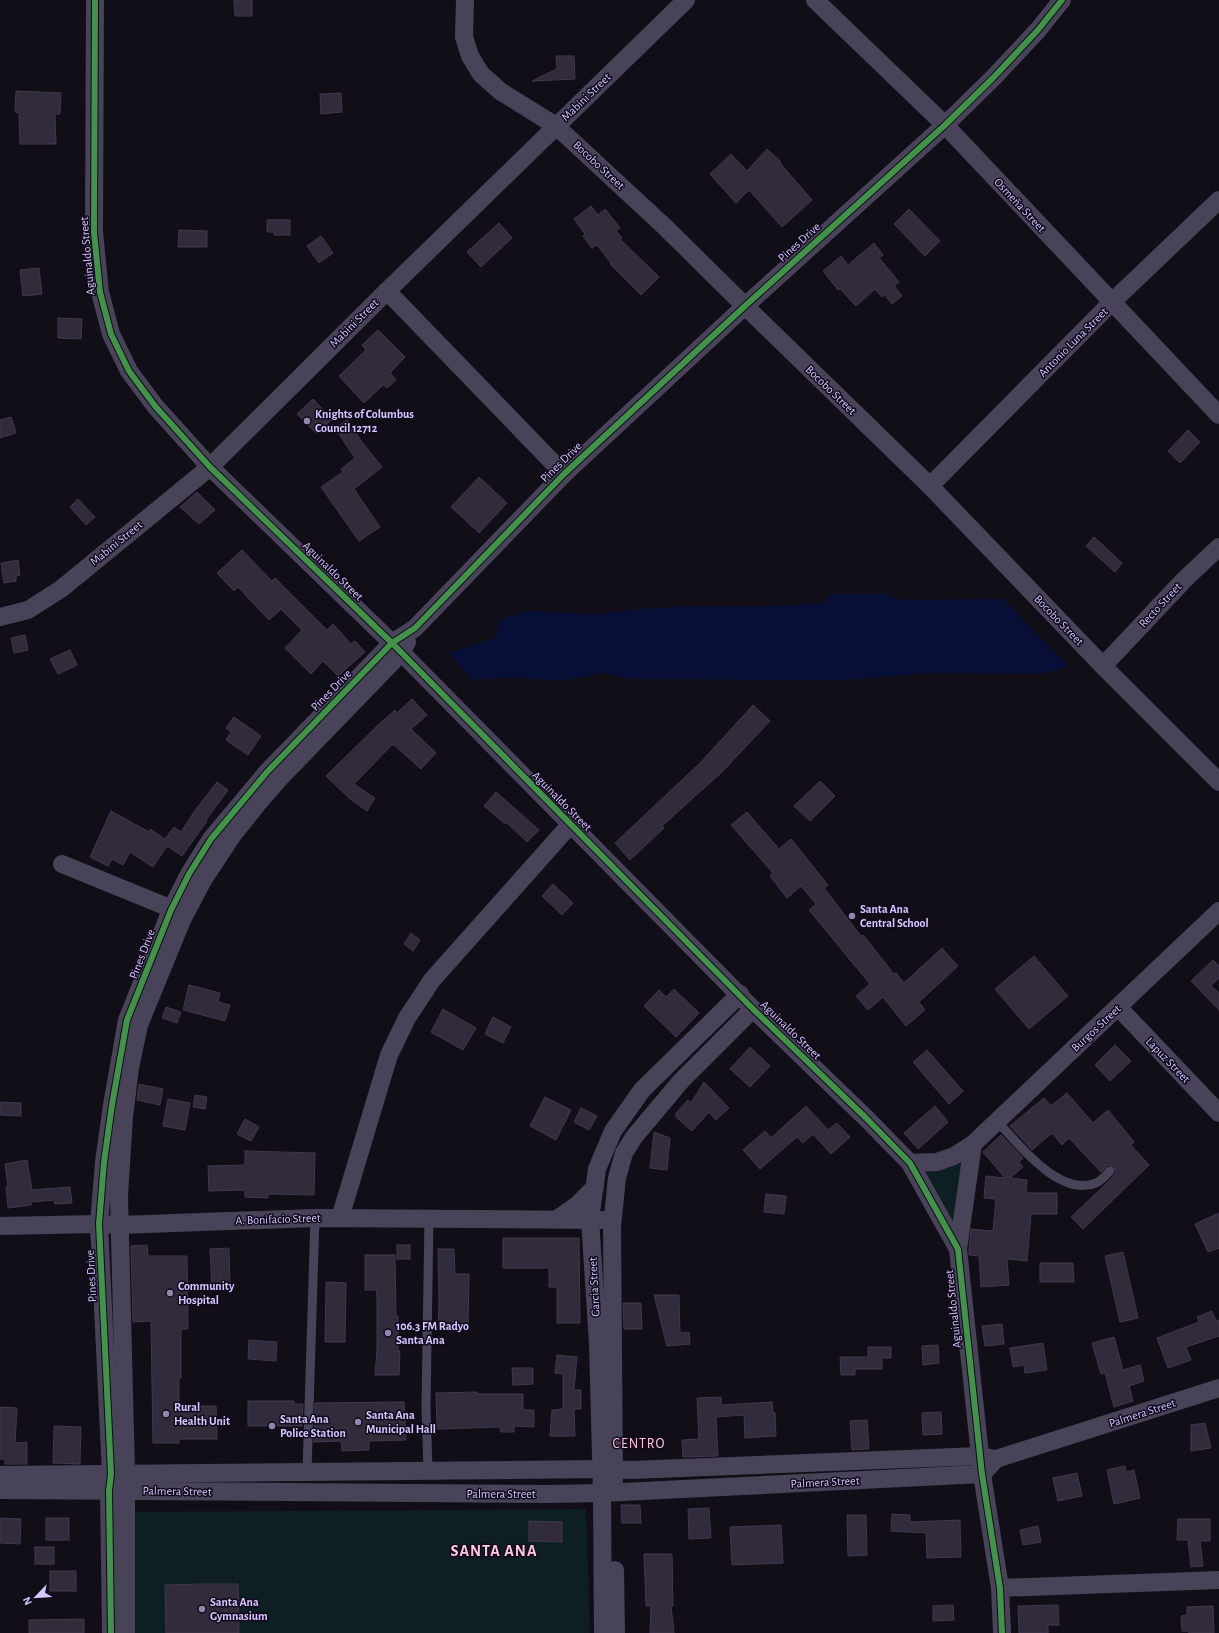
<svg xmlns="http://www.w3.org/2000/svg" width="1219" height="1633" font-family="'Alegreya Sans',sans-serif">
	<rect width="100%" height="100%" fill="#120e18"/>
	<g fill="#0e1f24">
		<path d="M 963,1162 L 954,1234 L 923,1172 L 944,1169 Z"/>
		<path d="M 586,1509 L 590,1633 L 132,1633 L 134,1512 Z"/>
	</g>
	<path fill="#080f36" d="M 829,594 L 887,594 L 898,600 L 1003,599 L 1069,667 L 1039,674 L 934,673 L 844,680 L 630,679 L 605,673 L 560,681 L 516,677 L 472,680 L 449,653 L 495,638 L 501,619 L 527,611 L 598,614 L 640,609 L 694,606 L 774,606 L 826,603 Z"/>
	<g fill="#322b3c" stroke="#40384d">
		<path d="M 234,0 L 252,0 L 252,16 L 235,16 Z"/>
		<path d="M 556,56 L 574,56 L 575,79 L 532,81 L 557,69 Z"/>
		<path d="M 16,91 L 61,93 L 60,114 L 55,114 L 56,144 L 20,144 L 19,113 L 15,112 Z"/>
		<path d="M 341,93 L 342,112 L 321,114 L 320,94 Z"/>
		<path d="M 767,149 L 781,162 L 780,163 L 812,200 L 782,227 L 749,190 L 736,203 L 710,174 L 731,154 L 747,171 Z"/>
		<path d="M 591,206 L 598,215 L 605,209 L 620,228 L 616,231 L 622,238 L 620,239 L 659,277 L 641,295 L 610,264 L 611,263 L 597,245 L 592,248 L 583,236 L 585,234 L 574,219 Z"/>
		<path d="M 909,209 L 940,241 L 925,256 L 894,224 Z"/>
		<path d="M 267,220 L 290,220 L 290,235 L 274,235 L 274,232 L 267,232 Z"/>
		<path d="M 499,223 L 512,238 L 481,267 L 467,252 Z"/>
		<path d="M 179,230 L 207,231 L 207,247 L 178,247 Z"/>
		<path d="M 321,236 L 333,253 L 319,263 L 307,246 Z"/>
		<path d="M 874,243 L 883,255 L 879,258 L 899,282 L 894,286 L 902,296 L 892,304 L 884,294 L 882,297 L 875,289 L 856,306 L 840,289 L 838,290 L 823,271 L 841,256 L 848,265 Z"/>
		<path d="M 39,268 L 42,294 L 23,296 L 20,270 Z"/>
		<path d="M 58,318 L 82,319 L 81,339 L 58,338 Z"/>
		<path d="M 378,330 L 405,357 L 390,373 L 396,380 L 387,388 L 383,385 L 364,403 L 339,376 L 366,350 L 362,345 Z"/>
		<path d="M 313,399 L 332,419 L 317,434 L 297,414 Z"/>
		<path d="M 11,417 L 16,433 L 0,438 L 0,420 Z"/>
		<path d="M 347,420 L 362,442 L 382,467 L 354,489 L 380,527 L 359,541 L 321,487 L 343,472 L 341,469 L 355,458 L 335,428 Z"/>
		<path d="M 1188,430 L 1200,442 L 1180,463 L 1168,451 Z"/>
		<path d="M 479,477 L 507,503 L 479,533 L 451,507 Z"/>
		<path d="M 197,492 L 215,510 L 199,524 L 180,507 Z"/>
		<path d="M 78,499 L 95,517 L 86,525 L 70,507 Z"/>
		<path d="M 1094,537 L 1122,563 L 1115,572 L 1086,546 Z"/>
		<path d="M 242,550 L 272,581 L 275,578 L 327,630 L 333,624 L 351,644 L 355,641 L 365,652 L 338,676 L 323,661 L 311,674 L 285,648 L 302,630 L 281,609 L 269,620 L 238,587 L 234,591 L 217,573 Z"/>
		<path d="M 18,560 L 20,575 L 16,576 L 16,581 L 4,583 L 1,563 Z"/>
		<path d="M 25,635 L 28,650 L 14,653 L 11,638 Z"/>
		<path d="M 70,650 L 77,665 L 58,674 L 50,659 Z"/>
		<path d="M 412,699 L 427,715 L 411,729 L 436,753 L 421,769 L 394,745 L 392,745 L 354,784 L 375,798 L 367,811 L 350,799 L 326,776 L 377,726 L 395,710 L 397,713 Z"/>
		<path d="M 753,705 L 770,721 L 723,771 L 662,826 L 664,828 L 630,860 L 615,843 L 701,762 Z"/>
		<path d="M 234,717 L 261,736 L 248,755 L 226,740 L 231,732 L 226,728 Z"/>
		<path d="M 820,781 L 835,796 L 810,821 L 794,806 Z"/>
		<path d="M 217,782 L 228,790 L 206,820 L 207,821 L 182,856 L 167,846 L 153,867 L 130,852 L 123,865 L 112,859 L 108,866 L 90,857 L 111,811 L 149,832 L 150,829 L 165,839 L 174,827 L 181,832 L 194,812 Z"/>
		<path d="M 496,792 L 539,830 L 527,842 L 506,822 L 505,824 L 484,806 Z"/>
		<path d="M 747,812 L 779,849 L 791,839 L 828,885 L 824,888 L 861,936 L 863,935 L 894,974 L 896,973 L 904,983 L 942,948 L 958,966 L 919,1002 L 925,1010 L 906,1026 L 883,997 L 868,1010 L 856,996 L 870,984 L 809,910 L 816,904 L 801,886 L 787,898 L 770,876 L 773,873 L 731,825 Z"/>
		<path d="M 553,884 L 573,903 L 562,915 L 542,896 Z"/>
		<path d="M 411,933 L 420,940 L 413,951 L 404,944 Z"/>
		<path d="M 1034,956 L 1068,996 L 1029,1029 L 995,989 Z"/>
		<path d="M 1213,960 L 1219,966 L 1219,978 L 1211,986 L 1219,993 L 1219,1010 L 1191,981 Z"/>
		<path d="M 189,985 L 220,993 L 218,1002 L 230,1005 L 225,1021 L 183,1010 Z"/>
		<path d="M 674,989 L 699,1013 L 676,1037 L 644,1006 L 659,990 L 666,997 Z"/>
		<path d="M 166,1007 L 181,1012 L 177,1023 L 162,1018 Z"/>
		<path d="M 443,1009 L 476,1028 L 463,1050 L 431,1032 Z"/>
		<path d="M 493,1017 L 511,1027 L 503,1043 L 485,1034 Z"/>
		<path d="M 1115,1045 L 1131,1061 L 1110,1081 L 1095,1065 Z"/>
		<path d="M 750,1047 L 770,1066 L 750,1087 L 730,1069 Z"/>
		<path d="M 927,1050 L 963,1091 L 949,1104 L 913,1062 Z"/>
		<path d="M 704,1082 L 729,1108 L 716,1120 L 709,1112 L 692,1131 L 676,1117 L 676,1113 L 688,1100 L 691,1103 Z"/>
		<path d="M 139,1084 L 163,1089 L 160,1105 L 137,1100 Z"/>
		<path d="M 1067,1093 L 1093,1123 L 1108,1110 L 1134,1142 L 1131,1145 L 1149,1165 L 1083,1229 L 1071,1217 L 1109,1181 L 1116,1173 L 1114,1167 L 1108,1165 L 1101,1172 L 1069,1138 L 1062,1145 L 1052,1133 L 1032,1150 L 1010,1126 L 1044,1098 L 1051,1106 Z"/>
		<path d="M 195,1095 L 207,1097 L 205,1109 L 193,1107 Z"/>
		<path d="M 545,1097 L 571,1110 L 556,1140 L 530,1126 Z"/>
		<path d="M 168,1099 L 190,1103 L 185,1130 L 163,1126 Z"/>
		<path d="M 0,1102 L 21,1103 L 21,1116 L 0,1115 Z"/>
		<path d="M 806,1106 L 828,1130 L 837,1123 L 850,1137 L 831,1154 L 813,1134 L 803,1143 L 797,1137 L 760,1169 L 743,1150 L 765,1131 L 771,1138 Z"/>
		<path d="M 935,1106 L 948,1122 L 918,1149 L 904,1133 Z"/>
		<path d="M 581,1108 L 597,1116 L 589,1130 L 574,1122 Z"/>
		<path d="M 245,1119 L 259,1127 L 251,1141 L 237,1134 Z"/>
		<path d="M 654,1132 L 670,1138 L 667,1170 L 650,1168 Z"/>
		<path d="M 1001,1135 L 1023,1158 L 1019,1162 L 1023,1167 L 1010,1178 L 1027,1180 L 1026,1193 L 1057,1193 L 1057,1214 L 1031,1214 L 1027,1261 L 1007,1259 L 1009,1285 L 981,1287 L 979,1256 L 969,1255 L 969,1249 L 971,1229 L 993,1231 L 996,1199 L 984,1198 L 986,1176 L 1005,1178 L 983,1152 Z"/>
		<path d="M 245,1151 L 315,1153 L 314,1195 L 268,1194 L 268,1198 L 245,1197 L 245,1190 L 209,1191 L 208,1166 L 245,1165 Z"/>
		<path d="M 27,1160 L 32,1190 L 70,1187 L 72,1203 L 55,1204 L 54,1200 L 31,1202 L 31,1205 L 8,1208 L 6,1187 L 8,1186 L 5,1164 Z"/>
		<path d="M 766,1194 L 786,1196 L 784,1214 L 764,1212 Z"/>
		<path d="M 1219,1213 L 1219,1248 L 1208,1252 L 1195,1224 Z"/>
		<path d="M 503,1238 L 579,1238 L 580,1323 L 557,1323 L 557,1287 L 549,1287 L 549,1268 L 503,1268 Z"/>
		<path d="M 147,1245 L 148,1256 L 187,1256 L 188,1329 L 181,1329 L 181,1378 L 179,1378 L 179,1406 L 216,1406 L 217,1439 L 179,1439 L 179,1443 L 153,1443 L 151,1321 L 133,1322 L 131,1246 Z"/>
		<rect x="397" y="1245" width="13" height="14"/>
		<path d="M 229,1248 L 230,1288 L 212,1289 L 210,1249 Z"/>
		<path d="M 438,1249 L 454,1249 L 455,1274 L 469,1274 L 468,1329 L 438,1327 L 439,1304 Z"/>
		<path d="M 1123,1252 L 1138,1318 L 1120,1322 L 1105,1256 Z"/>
		<path d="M 365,1255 L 395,1255 L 396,1316 L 398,1316 L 398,1351 L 400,1351 L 399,1375 L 375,1375 L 377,1350 L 377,1298 L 376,1290 L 365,1290 Z"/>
		<path d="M 1040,1263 L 1073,1263 L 1074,1282 L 1040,1282 Z"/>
		<path d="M 326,1282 L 346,1283 L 345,1342 L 325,1342 Z"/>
		<path d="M 654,1295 L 679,1295 L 680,1333 L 689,1332 L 690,1344 L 667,1346 Z"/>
		<path d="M 623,1303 L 641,1303 L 642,1329 L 624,1329 Z"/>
		<path d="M 1212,1311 L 1216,1321 L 1219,1320 L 1219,1336 L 1186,1347 L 1191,1360 L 1168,1368 L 1157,1338 L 1199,1322 L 1197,1317 Z"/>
		<path d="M 1002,1324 L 1004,1344 L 985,1346 L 982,1326 Z"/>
		<path d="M 1114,1337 L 1123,1370 L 1140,1365 L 1144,1381 L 1129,1386 L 1133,1401 L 1114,1407 L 1105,1373 L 1101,1374 L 1092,1343 Z"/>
		<path d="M 249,1340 L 277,1342 L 276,1361 L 248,1359 Z"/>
		<path d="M 1043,1343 L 1047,1370 L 1025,1373 L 1024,1365 L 1013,1367 L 1010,1348 Z"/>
		<path d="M 938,1345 L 939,1363 L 923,1365 L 922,1346 Z"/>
		<path d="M 868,1347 L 891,1347 L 891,1358 L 882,1358 L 882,1369 L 855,1369 L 855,1375 L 841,1375 L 840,1357 L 868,1357 Z"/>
		<path d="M 557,1355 L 577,1357 L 574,1390 L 581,1390 L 581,1409 L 574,1409 L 575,1436 L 550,1436 L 552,1410 L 563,1409 L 563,1374 L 555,1373 Z"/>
		<path d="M 512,1368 L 533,1368 L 533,1384 L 513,1385 Z"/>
		<path d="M 477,1392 L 477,1394 L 523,1394 L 523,1410 L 534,1410 L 534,1427 L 514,1426 L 514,1432 L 501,1432 L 500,1427 L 437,1429 L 436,1393 Z"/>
		<path d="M 721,1397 L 721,1405 L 772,1402 L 773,1413 L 775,1413 L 776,1436 L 745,1438 L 744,1415 L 716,1417 L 718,1456 L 683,1457 L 682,1440 L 699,1439 L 697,1398 Z"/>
		<path d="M 248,1401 L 294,1401 L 294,1404 L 303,1404 L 302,1426 L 248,1426 Z"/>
		<path d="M 404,1402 L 406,1440 L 369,1441 L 369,1450 L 342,1451 L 341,1441 L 314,1442 L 315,1403 Z"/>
		<path d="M 0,1407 L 17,1408 L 15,1443 L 27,1442 L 27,1464 L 5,1464 L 5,1459 L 0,1459 Z"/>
		<path d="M 941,1412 L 942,1434 L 923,1435 L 922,1413 Z"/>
		<path d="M 867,1420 L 869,1449 L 852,1450 L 850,1421 Z"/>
		<path d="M 1205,1423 L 1211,1448 L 1191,1451 L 1191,1425 Z"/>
		<path d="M 54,1426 L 81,1427 L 80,1464 L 53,1463 Z"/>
		<path d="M 1125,1466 L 1126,1472 L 1134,1470 L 1140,1498 L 1114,1504 L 1107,1470 Z"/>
		<path d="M 1077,1473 L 1082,1496 L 1058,1501 L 1053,1478 Z"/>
		<path d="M 621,1505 L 640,1505 L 641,1523 L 622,1523 Z"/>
		<path d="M 709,1508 L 711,1538 L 689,1539 L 688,1509 Z"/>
		<path d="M 892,1514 L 910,1515 L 910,1522 L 960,1520 L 961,1557 L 927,1558 L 926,1533 L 891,1531 Z"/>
		<path d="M 847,1515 L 866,1515 L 867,1555 L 848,1556 Z"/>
		<path d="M 0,1518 L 21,1519 L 20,1544 L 0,1543 Z"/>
		<rect x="46" y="1518" width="23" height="22"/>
		<path d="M 1178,1519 L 1210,1519 L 1210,1541 L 1200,1541 L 1203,1566 L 1191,1567 L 1188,1540 L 1177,1540 Z"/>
		<path d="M 529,1521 L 562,1522 L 562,1542 L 529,1541 Z"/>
		<path d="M 781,1525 L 783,1563 L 732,1565 L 730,1527 Z"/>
		<path d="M 1038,1526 L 1041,1542 L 1023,1545 L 1020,1530 Z"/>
		<rect x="35" y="1547" width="19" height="17"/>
		<path d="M 644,1554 L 672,1554 L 673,1606 L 671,1606 L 674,1633 L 650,1633 L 651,1606 L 646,1606 Z"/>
		<rect x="50" y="1571" width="26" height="20"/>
		<path d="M 201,1584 L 238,1584 L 239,1633 L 166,1633 L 165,1585 Z"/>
		<path d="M 953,1605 L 954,1620 L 933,1621 L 933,1606 Z"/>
		<path d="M 1058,1605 L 1059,1625 L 1048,1625 L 1048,1633 L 1019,1633 L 1018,1606 Z"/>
		<path d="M 1213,1606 L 1214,1633 L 1189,1633 L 1188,1631 L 1182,1631 L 1181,1616 L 1187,1615 L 1187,1607 Z"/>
		<path d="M 84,1619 L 84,1633 L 29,1633 L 29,1620 Z"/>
	</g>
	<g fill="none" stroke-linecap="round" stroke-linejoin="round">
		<g stroke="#484359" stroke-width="9">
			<path d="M 997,1121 C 1018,1144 1060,1198 1096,1183 C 1101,1181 1106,1175 1110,1171"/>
			<path d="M 428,1470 L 426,1407 L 429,1218"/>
			<path d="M 307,1471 L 315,1218"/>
		</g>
		<g stroke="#484359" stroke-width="18">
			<path d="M 95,0 L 94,232 L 100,292 L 111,334 L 129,371 L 155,406 L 210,467 L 392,643 L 753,1009 L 866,1118 L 910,1163 L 958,1249 L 982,1474 L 1000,1588 L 1002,1633"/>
			<path d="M 465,0 L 464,37 L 470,56 L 481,74 L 500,91 L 556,126 L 665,227 L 745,306 L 930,486 L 1103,666 L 1219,782"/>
			<path d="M 815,0 L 945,125 L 1219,415"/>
			<path d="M 387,291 L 564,474"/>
			<path d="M 930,486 L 1112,302 L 1219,200"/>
			<path d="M 0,617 L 28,610 L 61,589 L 210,467 L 387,291 L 686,0"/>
			<path d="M 1103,666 L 1184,580 L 1219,547"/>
			<path d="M 62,864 L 182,913"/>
			<path d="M 1118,1007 L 1219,1113"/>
			<path d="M 910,1163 L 937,1162 L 954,1156 L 973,1144"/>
			<path d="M 340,1218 L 389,1055 L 407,1018 L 432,980 L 570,825"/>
			<path d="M 557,1219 L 577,1205 L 595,1187"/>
			<path d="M 0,1226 L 99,1224 L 120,1225 L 315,1218 L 602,1220"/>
			<path d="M 958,1249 L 973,1144 L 1219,911"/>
			<path d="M 0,1475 L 601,1469 L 631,1470 L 980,1456 L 991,1458"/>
			<path d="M 614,1480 L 612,1226 L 617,1178 L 624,1153 L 634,1137 L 681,1081 L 753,1009"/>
			<path d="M 0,1490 L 547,1494 L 602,1493 L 982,1474 L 996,1459 L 1219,1388"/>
			<path d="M 615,1570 L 616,1633"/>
			<path d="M 1000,1588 L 1219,1580"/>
			<path d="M 111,1633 L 109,1491 L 111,1474 L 99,1224 L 104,1162 L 112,1105 L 127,1020 L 171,910 L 189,874 L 211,839 L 267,772 L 392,643 L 415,628 L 564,474 L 745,306 L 945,125 L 993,78 L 1038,30 L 1062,0"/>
			<path d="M 126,1633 L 126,1473 L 119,1196 L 124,1117 L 130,1068 L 139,1025 L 182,920 L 203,880 L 232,836 L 259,802 L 280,778 L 401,653 L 407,642"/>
			<path d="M 603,1633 L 602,1493 L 598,1344 L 590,1219 L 597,1169 L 613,1131 L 642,1090 L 740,994"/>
		</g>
		<g stroke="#110a1c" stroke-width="8">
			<g id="cycleway">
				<path d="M 95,0 L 94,232 L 100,292 L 111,334 L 129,371 L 155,406 L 210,467 L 392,643 L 753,1009 L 866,1118 L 910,1163 L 958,1249 L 982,1474 L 1000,1588 L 1002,1633"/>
				<path d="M 111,1633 L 109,1491 L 111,1474 L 99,1224 L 104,1162 L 112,1105 L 127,1020 L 171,910 L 189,874 L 211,839 L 267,772 L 392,643 L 415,628 L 564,474 L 745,306 L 945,125 L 993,78 L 1038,30 L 1062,0"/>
			</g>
		</g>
		<use href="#cycleway" stroke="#419447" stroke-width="6"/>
	</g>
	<g fill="#9386ae" stroke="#110a1c" stroke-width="1.5">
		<circle cx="307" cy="421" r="4"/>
		<circle cx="852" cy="916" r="4"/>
		<circle cx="170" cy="1293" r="4"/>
		<circle cx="388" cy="1333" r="4"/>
		<circle cx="166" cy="1414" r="4"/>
		<circle cx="358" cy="1422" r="4"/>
		<circle cx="272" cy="1426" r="4"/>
		<circle cx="202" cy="1609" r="4"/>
	</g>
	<g text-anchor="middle" stroke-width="3" stroke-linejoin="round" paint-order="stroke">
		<g font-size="12" fill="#d8c6ff" stroke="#110a1c">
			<text transform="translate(586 97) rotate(-44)" y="4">Mabini Street</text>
			<text transform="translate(599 165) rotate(43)" y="4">Bocobo Street</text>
			<text transform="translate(1020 205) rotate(47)" y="4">Osmeña Street</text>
			<text transform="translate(799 242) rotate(-42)" y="4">Pines Drive</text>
			<text transform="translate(87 256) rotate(-95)" y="4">Aguinaldo Street</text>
			<text transform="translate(354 323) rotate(-45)" y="4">Mabini Street</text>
			<text transform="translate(1073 342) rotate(-45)" y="4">Antonio Luna Street</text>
			<text transform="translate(831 390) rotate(44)" y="4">Bocobo Street</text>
			<text transform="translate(561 462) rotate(-44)" y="4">Pines Drive</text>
			<text transform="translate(116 543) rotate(-39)" y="4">Mabini Street</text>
			<text transform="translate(333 571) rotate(44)" y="4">Aguinaldo Street</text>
			<text transform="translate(1160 605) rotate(-47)" y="4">Recto Street</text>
			<text transform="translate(1059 620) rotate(46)" y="4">Bocobo Street</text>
			<text transform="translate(331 690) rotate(-46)" y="4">Pines Drive</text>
			<text transform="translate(562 801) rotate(45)" y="4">Aguinaldo Street</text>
			<text transform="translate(142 954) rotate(-69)" y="4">Pines Drive</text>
			<text transform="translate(1096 1028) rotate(-43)" y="4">Burgos Street</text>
			<text transform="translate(791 1030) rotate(44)" y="4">Aguinaldo Street</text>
			<text transform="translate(1168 1060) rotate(46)" y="4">Lapuz Street</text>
			<text transform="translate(278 1219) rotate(-2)" y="4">A. Bonifacio Street</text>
			<text transform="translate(91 1276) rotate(-93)" y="4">Pines Drive</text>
			<text transform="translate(594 1287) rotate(-93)" y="4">Garcia Street</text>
			<text transform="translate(953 1309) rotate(-96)" y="4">Aguinaldo Street</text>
			<text transform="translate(1142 1413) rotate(-18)" y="4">Palmera Street</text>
			<text transform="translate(825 1482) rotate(-3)" y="4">Palmera Street</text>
			<text transform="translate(177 1491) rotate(1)" y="4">Palmera Street</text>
			<text x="501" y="1498">Palmera Street</text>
		</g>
		<g font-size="12" font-weight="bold" fill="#d8c6ff" stroke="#110a1c" text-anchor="start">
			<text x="315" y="418">Knights of Columbus<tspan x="315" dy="14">Council 12712</tspan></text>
			<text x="860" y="913">Santa Ana<tspan x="860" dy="14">Central School</tspan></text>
			<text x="178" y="1290">Community<tspan x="178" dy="14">Hospital</tspan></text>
			<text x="396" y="1330">106.3 FM Radyo<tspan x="396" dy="14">Santa Ana</tspan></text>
			<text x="174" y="1411">Rural<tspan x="174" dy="14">Health Unit</tspan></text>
			<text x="366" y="1419">Santa Ana<tspan x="366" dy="14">Municipal Hall</tspan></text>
			<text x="280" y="1423">Santa Ana<tspan x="280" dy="14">Police Station</tspan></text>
			<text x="210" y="1606">Santa Ana<tspan x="210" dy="14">Gymnasium</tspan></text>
		</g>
		<g font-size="14" letter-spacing="1" fill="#ffc8df" stroke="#110a1c">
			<text x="639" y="1448">CENTRO</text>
		</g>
		<g font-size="16" font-weight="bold" letter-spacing="1" fill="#ffc8df" stroke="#110a1c">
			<text x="494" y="1556">SANTA ANA</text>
		</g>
	</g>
	<g transform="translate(36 1597) rotate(245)" stroke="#110a1c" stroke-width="3" paint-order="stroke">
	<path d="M0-3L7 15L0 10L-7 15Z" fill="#d8c6ff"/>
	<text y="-6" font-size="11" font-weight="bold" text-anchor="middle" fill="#d8c6ff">N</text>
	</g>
</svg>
